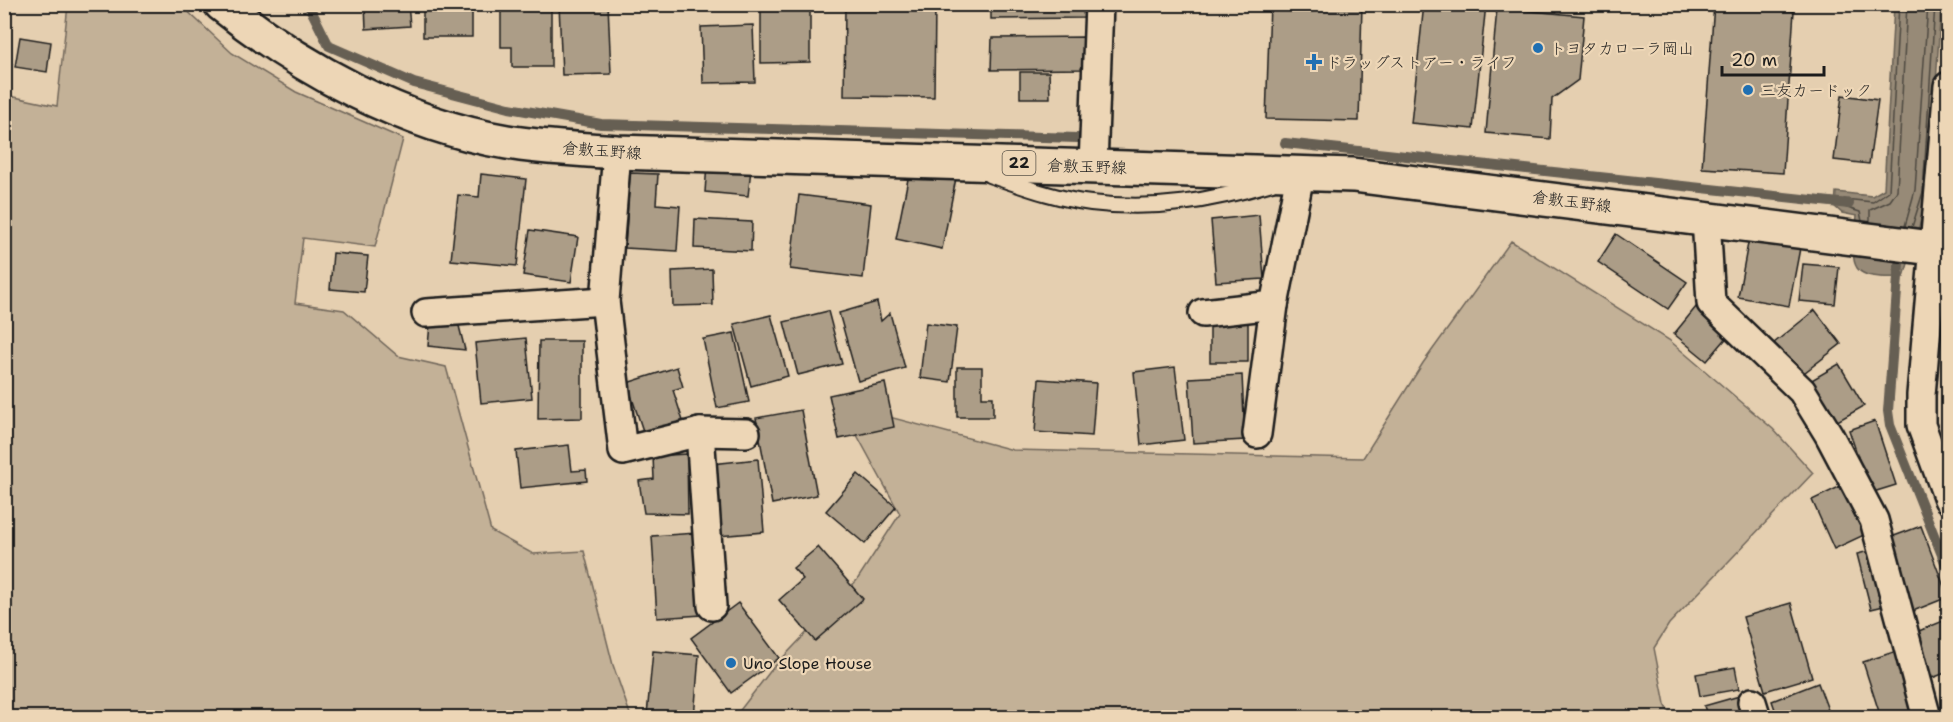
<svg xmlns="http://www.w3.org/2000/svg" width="1953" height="722" font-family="'Shantell Sans','Klee One',sans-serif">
	<rect width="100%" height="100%" fill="#e5cfb0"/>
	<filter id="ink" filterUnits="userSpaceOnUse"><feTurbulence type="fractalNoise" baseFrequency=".0167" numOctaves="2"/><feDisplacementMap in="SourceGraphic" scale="12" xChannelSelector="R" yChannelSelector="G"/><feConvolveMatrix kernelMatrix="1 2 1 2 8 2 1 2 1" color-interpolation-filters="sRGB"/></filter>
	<g filter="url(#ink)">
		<g fill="#c3b197" stroke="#70665a" stroke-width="1.5">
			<path d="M 68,5 L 181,5 L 232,53 L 296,92 L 403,139 L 375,247 L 303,238 L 295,303 L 344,310 L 398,356 L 446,367 L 491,531 L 533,554 L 584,551 L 613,665 L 631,717 L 5,717 L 5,95 L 57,106 Z"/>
			<path d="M 1511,241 L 1669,340 L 1773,429 L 1813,473 L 1669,624 L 1654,648 L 1665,704 L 1671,717 L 734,718 L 772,669 L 857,580 L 900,514 L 857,435 L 871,412 L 1013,450 L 1363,458 L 1423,363 Z"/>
		</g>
		<path fill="#978a77" stroke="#665e53" stroke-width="1.5" d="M 1894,5 L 1941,5 L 1929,193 L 1904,277 C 1845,280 1851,266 1857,216 L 1842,213 L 1835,207 L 1836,192 L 1872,196 L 1884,189 Z"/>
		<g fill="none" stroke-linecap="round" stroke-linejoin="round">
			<g stroke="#4d4840" stroke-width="1.5">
				<path d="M 1862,221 L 1860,212 L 1844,207 L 1841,201 L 1844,199 L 1873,202 L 1889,191 L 1899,4"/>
				<path d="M 1870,222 L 1870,210 L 1890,201 L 1897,191 L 1907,4"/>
				<path d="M 1905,226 L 1915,190 L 1928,4"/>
				<path d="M 1912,227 L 1923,192 L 1935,4"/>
			</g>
			<g stroke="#665e53" stroke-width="10">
				<path d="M 308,4 L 329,46 L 414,83 L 509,108 L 601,124 L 1078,138"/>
				<path d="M 1285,143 L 1849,204"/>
				<path d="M 1899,264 L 1888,411 L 1890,425 L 1948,570"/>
			</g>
		</g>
		<g fill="#ac9d87" stroke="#1c1c1c" stroke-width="1.5">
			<path d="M 365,4 L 408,4 L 410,26 L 366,29 Z"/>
			<rect x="423" y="4" width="49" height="33"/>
			<path d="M 559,4 L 608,4 L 611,74 L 562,75 Z"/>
			<rect x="701" y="4" width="42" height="4"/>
			<path d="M 761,4 L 810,4 L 810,62 L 761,63 Z"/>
			<path d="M 845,4 L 935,4 L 934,97 L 844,96 Z"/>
			<path d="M 991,4 L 1083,4 L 1084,18 L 991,19 Z"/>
			<path d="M 1270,4 L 1362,4 L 1359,121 L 1266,119 Z"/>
			<path d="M 1424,4 L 1486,4 L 1473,129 L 1411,123 Z"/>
			<path d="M 1714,4 L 1778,4 L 1778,10 L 1794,11 L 1783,173 L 1702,168 Z"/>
			<path d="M 1497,8 L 1584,16 L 1578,80 L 1552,99 L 1550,139 L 1486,133 Z"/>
			<path d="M 551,9 L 551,67 L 512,67 L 512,47 L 501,47 L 501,10 Z"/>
			<path d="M 753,25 L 755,82 L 703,83 L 701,27 Z"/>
			<path d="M 20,37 L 51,42 L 47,72 L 15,67 Z"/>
			<path d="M 1086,37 L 1087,69 L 991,70 L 992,38 Z"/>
			<path d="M 1020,72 L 1049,72 L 1050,98 L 1020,98 Z"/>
			<path d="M 1842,95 L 1878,100 L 1869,164 L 1834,160 Z"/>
			<path d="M 707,164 L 751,169 L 748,196 L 705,192 Z"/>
			<path d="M 910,169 L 956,178 L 942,249 L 896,239 Z"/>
			<path d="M 630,173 L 658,174 L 656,204 L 680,206 L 677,251 L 625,248 Z"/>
			<path d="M 481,174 L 526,179 L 517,266 L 451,260 L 458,195 L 479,197 Z"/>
			<path d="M 799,195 L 871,204 L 863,278 L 790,269 Z"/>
			<path d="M 1259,215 L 1264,279 L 1216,282 L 1211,220 Z"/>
			<path d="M 695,219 L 752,222 L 751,251 L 694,248 Z"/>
			<path d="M 530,230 L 578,237 L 571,282 L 523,275 Z"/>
			<path d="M 1616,234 L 1687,282 L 1668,309 L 1598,262 Z"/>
			<path d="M 1749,238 L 1800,248 L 1789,306 L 1738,297 Z"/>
			<path d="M 333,253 L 368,256 L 364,292 L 330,289 Z"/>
			<path d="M 1803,264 L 1839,267 L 1835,304 L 1799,301 Z"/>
			<path d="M 712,269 L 713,305 L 673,306 L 672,271 Z"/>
			<path d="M 877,302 L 881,321 L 890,313 L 905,368 L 858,381 L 839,313 Z"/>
			<path d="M 1696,307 L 1730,334 L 1707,361 L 1674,334 Z"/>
			<path d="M 1815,310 L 1841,344 L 1800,376 L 1774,343 Z"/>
			<path d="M 828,311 L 842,364 L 798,375 L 784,322 Z"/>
			<path d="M 771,315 L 788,376 L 751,386 L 734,324 Z"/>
			<path d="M 926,323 L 957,327 L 950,382 L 920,378 Z"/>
			<rect x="1210" y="323" width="38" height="39"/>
			<path d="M 430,324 L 459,326 L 465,350 L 428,346 Z"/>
			<path d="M 734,333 L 749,402 L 717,408 L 703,339 Z"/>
			<path d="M 526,338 L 532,398 L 481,403 L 475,343 Z"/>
			<path d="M 539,341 L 582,341 L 582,418 L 538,419 Z"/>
			<path d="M 1839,364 L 1864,406 L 1834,423 L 1810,381 Z"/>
			<path d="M 677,367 L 683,387 L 673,390 L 684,424 L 645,437 L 627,383 Z"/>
			<path d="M 957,367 L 982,367 L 982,397 L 993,397 L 993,417 L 957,417 Z"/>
			<path d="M 1175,367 L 1184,440 L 1141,445 L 1134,372 Z"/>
			<path d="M 1242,375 L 1245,440 L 1193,443 L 1189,378 Z"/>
			<path d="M 1039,379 L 1096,383 L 1092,436 L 1035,432 Z"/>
			<path d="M 885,383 L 894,427 L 839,439 L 829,395 Z"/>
			<path d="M 801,410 L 817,495 L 772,504 L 756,418 Z"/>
			<path d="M 1875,421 L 1896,485 L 1870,493 L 1849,430 Z"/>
			<path d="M 569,445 L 572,471 L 586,470 L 587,481 L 520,488 L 516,451 Z"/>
			<path d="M 687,454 L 688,514 L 644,513 L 639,481 L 654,479 L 653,456 Z"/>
			<path d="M 758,459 L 764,532 L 718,536 L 712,464 Z"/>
			<path d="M 858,474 L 896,507 L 865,544 L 826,511 Z"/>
			<path d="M 1841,486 L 1864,535 L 1834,549 L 1812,500 Z"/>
			<path d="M 1921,526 L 1948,597 L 1913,611 L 1886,539 Z"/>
			<path d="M 697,533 L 702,615 L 657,618 L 652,536 Z"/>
			<path d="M 818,547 L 863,599 L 815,641 L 779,600 L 803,579 L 793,568 Z"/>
			<path d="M 1874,550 L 1888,605 L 1871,609 L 1857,554 Z"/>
			<path d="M 738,603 L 779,658 L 731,693 L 691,638 Z"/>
			<path d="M 1791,603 L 1812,677 L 1765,691 L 1743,617 Z"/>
			<path d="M 1948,619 L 1948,672 L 1932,678 L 1914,633 Z"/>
			<path d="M 653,651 L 699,655 L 694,718 L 647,715 Z"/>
			<path d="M 1897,651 L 1917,716 L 1881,718 L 1863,662 Z"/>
			<path d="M 1735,667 L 1739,689 L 1700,696 L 1696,674 Z"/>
			<path d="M 1818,683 L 1831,718 L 1778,718 L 1772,701 Z"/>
			<path d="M 1743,695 L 1750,718 L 1708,718 L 1704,706 Z"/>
			<path d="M 1948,705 L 1948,718 L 1942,718 L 1939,707 Z"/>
		</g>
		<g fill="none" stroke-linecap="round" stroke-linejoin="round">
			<g stroke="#1c1c1c" stroke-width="18">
				<path id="lane" d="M 989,175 C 1022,186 1056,199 1091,203 C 1155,211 1211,201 1272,183"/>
			</g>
			<g stroke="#1c1c1c" stroke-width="32">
				<g id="street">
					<path d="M 1948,86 L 1921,395 L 1921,425 L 1948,499"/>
					<path d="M 617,152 L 605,301 L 623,451 L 700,432 L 746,433"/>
					<path d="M 1093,166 L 1099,4"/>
					<path d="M 1706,218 L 1711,303 L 1802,391 L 1829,435 L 1874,520 L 1927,718"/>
					<path d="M 426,313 L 605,301"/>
					<path d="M 1203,313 L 1274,305 L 1300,175"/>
					<path d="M 700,432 L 712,606"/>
					<path d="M 1257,434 L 1274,305"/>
					<path d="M 1752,702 L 1757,718"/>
				</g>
			</g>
			<g stroke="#1c1c1c" stroke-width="38">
				<path id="primary" d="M 221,4 C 301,69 405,125 507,142 C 543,148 581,149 617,152 L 1353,175 L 1948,250"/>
			</g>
			<use href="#lane" stroke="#edd6b6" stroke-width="14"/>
			<use href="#street" stroke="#edd6b6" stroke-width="27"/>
			<use href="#primary" stroke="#edd6b6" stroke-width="33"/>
		</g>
	</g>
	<g fill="#1f6fb2" stroke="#edd6b6" stroke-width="2">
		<circle cx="1538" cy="48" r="6"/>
		<path d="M1311 53h6v6h6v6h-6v6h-6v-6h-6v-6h6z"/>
		<circle cx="1748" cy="90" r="6"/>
		<circle cx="731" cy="663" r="6"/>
	</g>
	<g text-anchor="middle" stroke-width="4.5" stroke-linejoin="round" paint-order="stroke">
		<rect fill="#edd6b6" stroke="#5b544a" stroke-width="1.5" x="1002.5" y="151" width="33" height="24" rx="4.5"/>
		<g font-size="15" font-weight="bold" fill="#1c1c1c">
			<text x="1019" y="168">22</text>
		</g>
		<g font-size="16" fill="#1c1c1c" stroke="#edd6b6" text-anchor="start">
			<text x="1550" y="54">トヨタカローラ岡山</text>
			<text x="1326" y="68">ドラッグストアー・ライフ</text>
			<text x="1760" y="96">三友カードック</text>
			<text x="743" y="669">Uno Slope House</text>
		</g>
		<g font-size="16" fill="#1c1c1c" stroke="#edd6b6">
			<text transform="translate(602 150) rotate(4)" y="6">倉敷玉野線</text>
			<text transform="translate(1087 166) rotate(2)" y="6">倉敷玉野線</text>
			<text transform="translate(1572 201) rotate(7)" y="6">倉敷玉野線</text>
		</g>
	</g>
	<rect width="1953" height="722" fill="none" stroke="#edd6b6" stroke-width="24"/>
	<rect x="12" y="12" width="1929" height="698" fill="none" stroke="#1c1c1c" stroke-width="2" filter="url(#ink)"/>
	<path d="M1722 66v9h102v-9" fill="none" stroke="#1c1c1c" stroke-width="3"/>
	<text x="1731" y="66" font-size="18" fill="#1c1c1c" stroke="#edd6b6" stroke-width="4.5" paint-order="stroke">20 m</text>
</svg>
